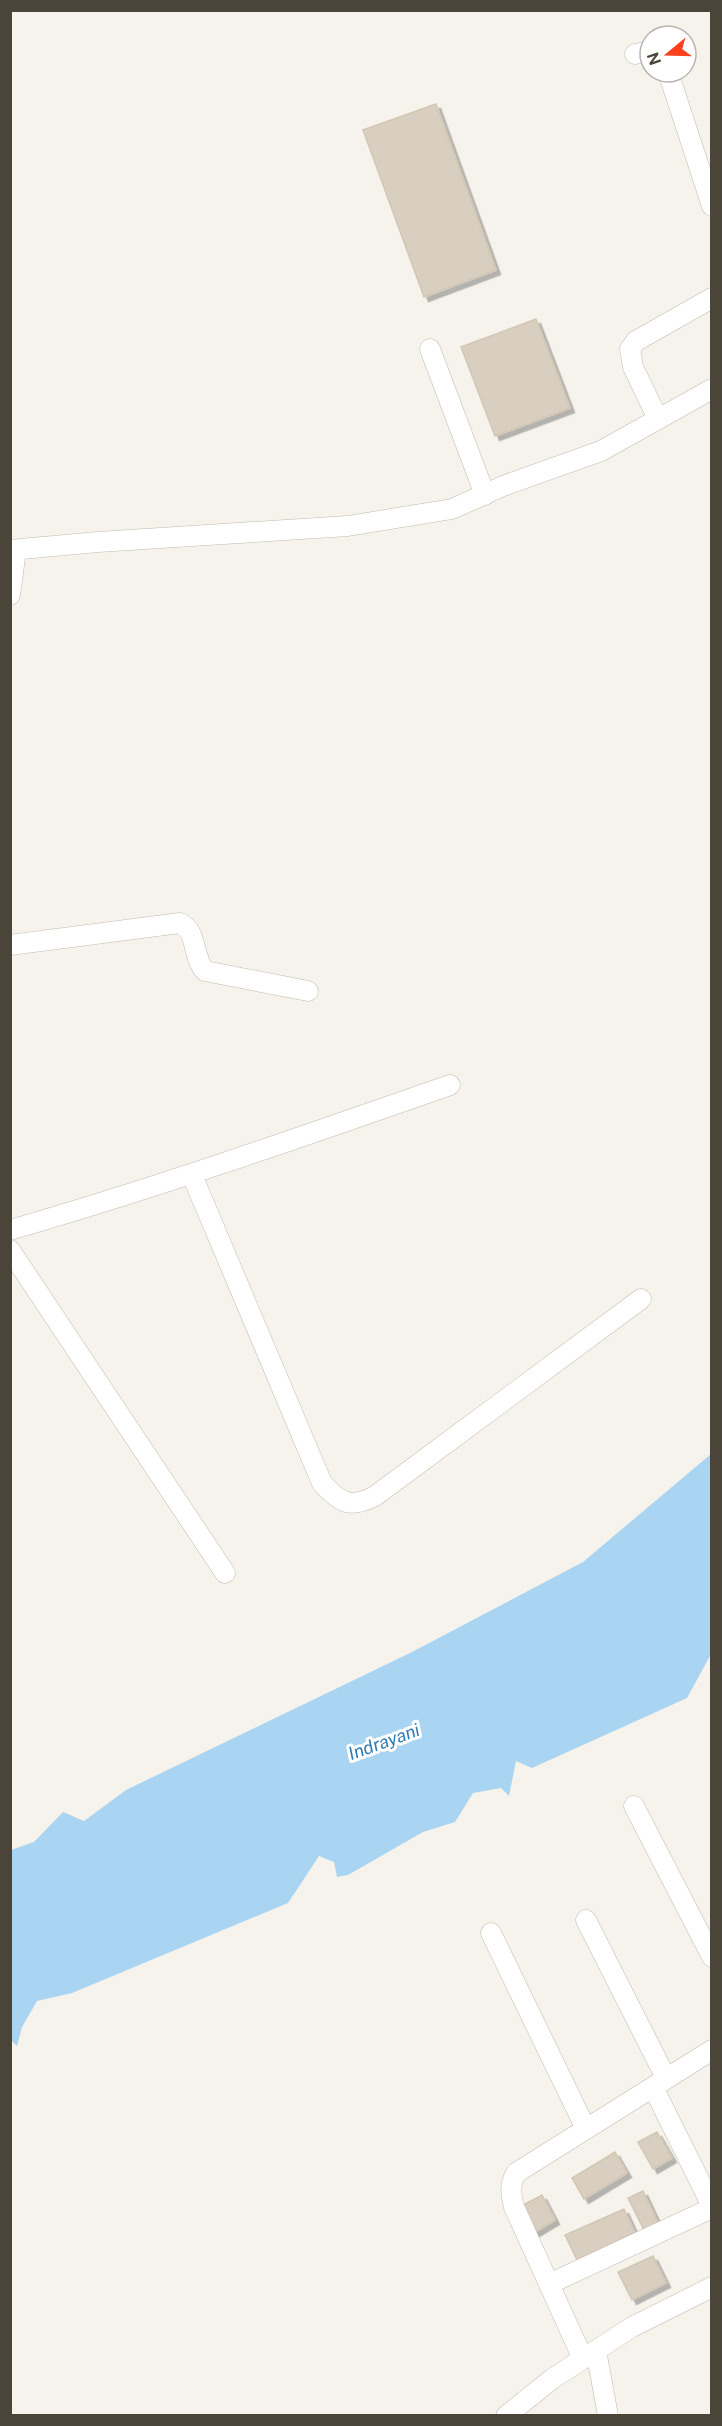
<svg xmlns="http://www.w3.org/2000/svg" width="722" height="2426" font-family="'Public Sans',sans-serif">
	<defs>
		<filter id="shadow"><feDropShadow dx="4.5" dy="4.5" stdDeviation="0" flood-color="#0004"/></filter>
	</defs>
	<rect width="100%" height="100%" fill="#f6f3ec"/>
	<path fill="#a9d4f2" d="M 711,1454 L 711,1654 L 687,1698 L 532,1768 L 516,1761 L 509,1796 L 501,1788 L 473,1793 L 455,1822 L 423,1832 L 348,1875 L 337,1877 L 334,1862 L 319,1856 L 288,1903 L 72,1993 L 37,2001 L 22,2027 L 17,2046 L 11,2040 L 11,1850 L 34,1842 L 63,1812 L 84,1821 L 126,1790 L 410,1653 L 583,1562 Z"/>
	<g fill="#d8cfc1" stroke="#d3c7b4" stroke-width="1.5" filter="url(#shadow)">
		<path d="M 436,104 L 496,270 L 424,297 L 363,130 Z"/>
		<path d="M 536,319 L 570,408 L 495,436 L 461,347 Z"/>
		<path d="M 657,2132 L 672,2158 L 653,2169 L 638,2142 Z"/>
		<path d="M 615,2152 L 627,2173 L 584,2199 L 572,2178 Z"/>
		<path d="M 643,2191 L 658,2223 L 644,2230 L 628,2198 Z"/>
		<path d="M 542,2195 L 555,2220 L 535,2232 L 521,2206 Z"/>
		<path d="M 624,2209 L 635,2233 L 577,2260 L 565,2235 Z"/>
		<path d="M 653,2256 L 666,2283 L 632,2300 L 618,2272 Z"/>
	</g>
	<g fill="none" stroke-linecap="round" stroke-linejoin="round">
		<g stroke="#c2bbae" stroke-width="21">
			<g id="minor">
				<path d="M 635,54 L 650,51"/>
				<path d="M 668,72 L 712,206"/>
				<path d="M 430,349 L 485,495"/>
				<path d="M 658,419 L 633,367 L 630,349 L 636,341 L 712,298"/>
				<path d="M 10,550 L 98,542 L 348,526 L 452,509 L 503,486 L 601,451 L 712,389"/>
				<path d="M 10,595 L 16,550"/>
				<path d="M 10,945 L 180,923 C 198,931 192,957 205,971 L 308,991"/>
				<path d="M 192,1175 L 322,1483 C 340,1503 350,1509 375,1496 L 641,1299"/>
				<path d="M 10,1230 C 159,1187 304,1136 450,1085"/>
				<path d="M 10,1250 L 225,1573"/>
				<path d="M 634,1806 L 712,1957"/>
				<path d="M 586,1920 L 666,2078"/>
				<path d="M 491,1933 L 586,2129"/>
				<path d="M 653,2087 L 712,2206"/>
				<path d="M 549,2284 L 712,2208"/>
				<path d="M 596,2350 L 608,2416"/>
				<path d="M 583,2359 L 514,2207 C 511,2194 509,2185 516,2173 L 712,2050"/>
				<path d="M 506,2416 L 552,2379 L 632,2327 L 712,2287"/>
			</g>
		</g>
		<use href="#minor" stroke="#fff" stroke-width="20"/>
	</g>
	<g text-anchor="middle" stroke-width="6" stroke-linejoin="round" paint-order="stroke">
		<g font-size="18" font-style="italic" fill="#2e7ab2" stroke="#fff">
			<text transform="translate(384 1742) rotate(-20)" y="6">Indrayani</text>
		</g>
	</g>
	<rect width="722" height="2426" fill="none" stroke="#4b4439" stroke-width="24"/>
	<g transform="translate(668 54) rotate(251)"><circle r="28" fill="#ffffff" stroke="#b7b4b0" stroke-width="1.5"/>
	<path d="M0-4.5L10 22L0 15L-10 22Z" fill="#fc3f1d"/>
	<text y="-9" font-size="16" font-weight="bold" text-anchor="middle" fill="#4b4439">N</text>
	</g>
</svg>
